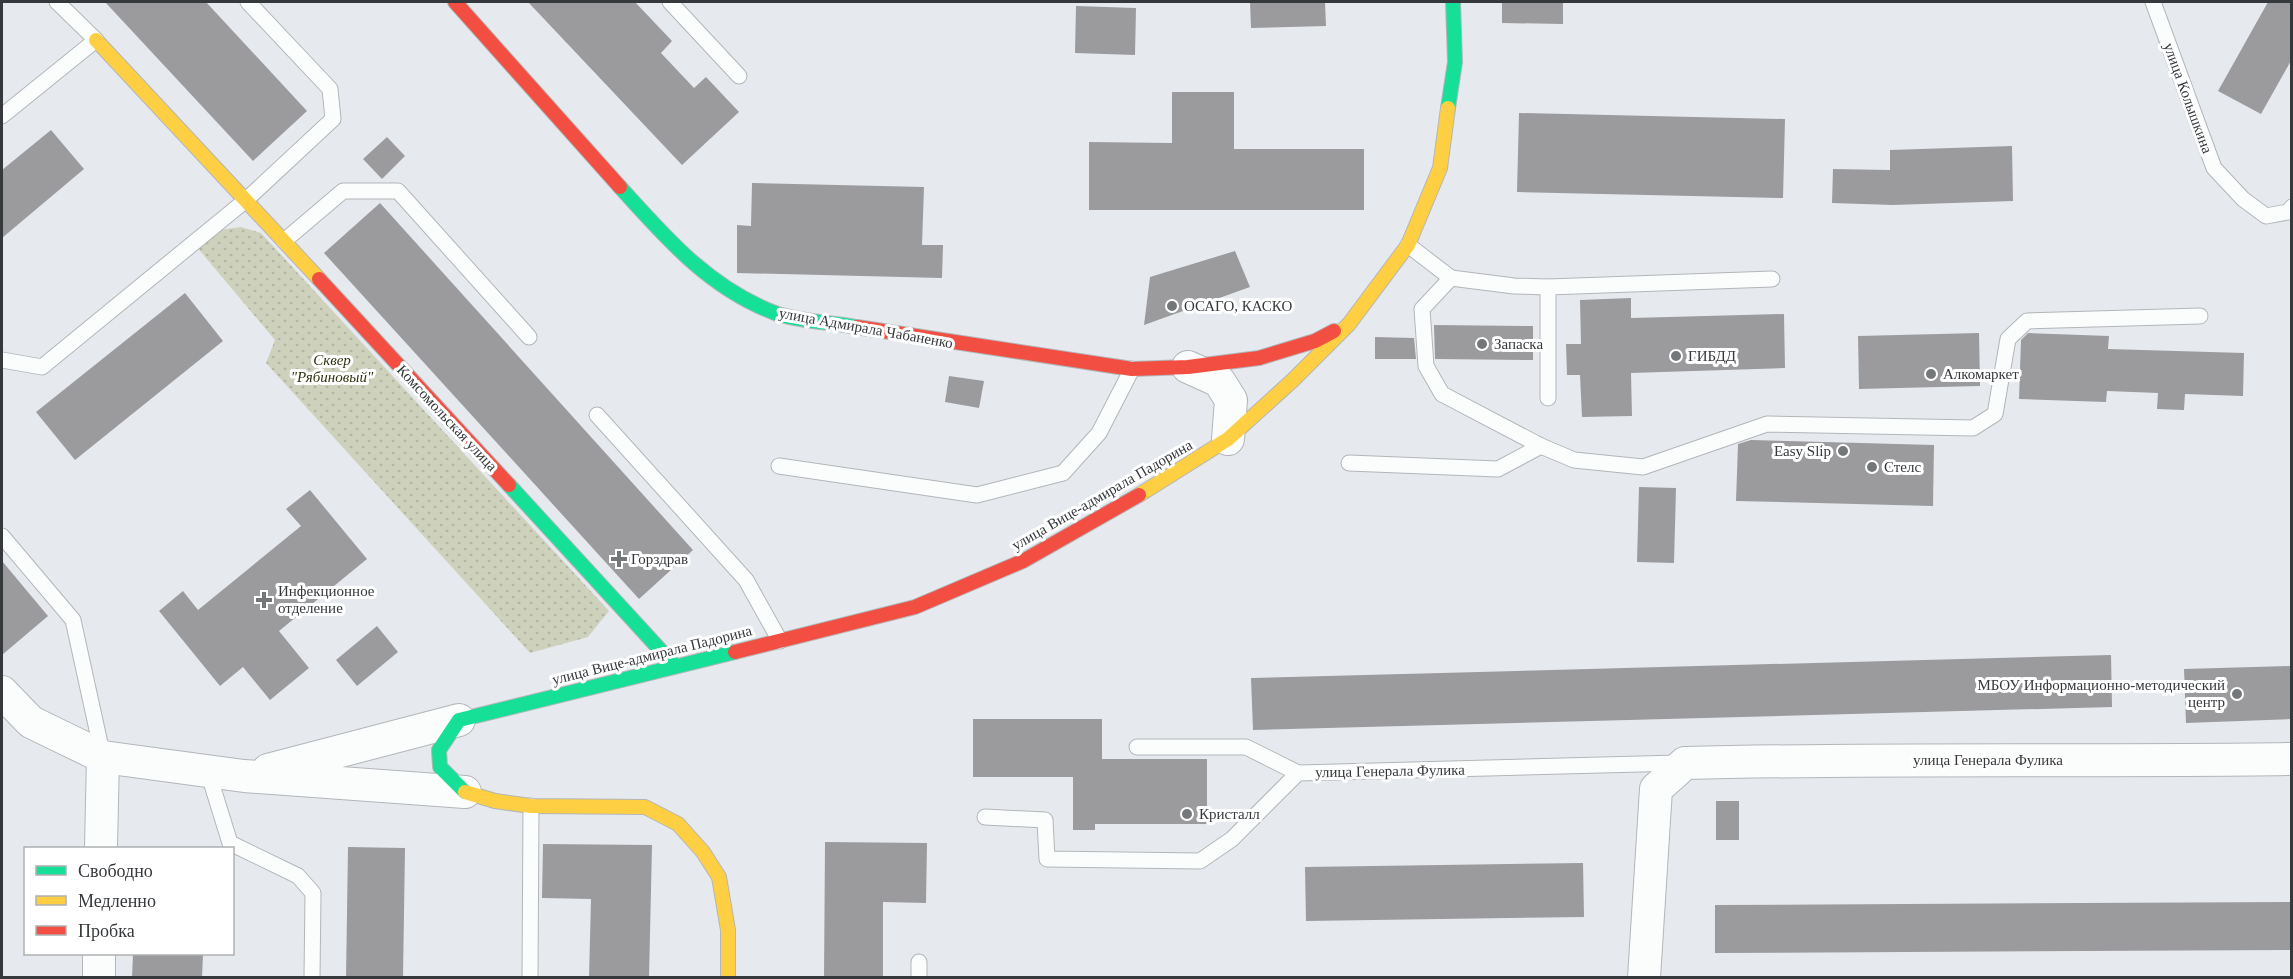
<svg xmlns="http://www.w3.org/2000/svg" width="2293" height="979" font-family="Georgia,serif">
	<defs>
		<pattern id="grass-dots" width="8" height="8" patternUnits="userSpaceOnUse" patternTransform="scale(1.5)"><rect width="8" height="8" fill="#ced2bc"/><path d="M2 2h.1M6 6h.1" fill="none" stroke="#b2b5a2" stroke-width="1.8" stroke-linecap="round"/></pattern>
	</defs>
	<rect width="100%" height="100%" fill="#e6eaee"/>
	<path fill="url(#grass-dots)" d="M 241,227 L 261,233 L 609,611 L 588,637 L 530,653 L 266,363 L 275,340 L 196,246 L 219,230 Z"/>
	<g fill="#9b9b9e">
		<path d="M 105,2 L 206,2 L 307,111 L 253,161 Z"/>
		<path d="M 528,2 L 635,2 L 672,41 L 661,53 L 677,70 L 694,88 L 706,77 L 739,112 L 682,165 Z"/>
		<path d="M 1250,2 L 1325,2 L 1326,26 L 1251,28 Z"/>
		<path d="M 1502,2 L 1563,2 L 1563,24 L 1502,23 Z"/>
		<path d="M 2268,2 L 2292,2 L 2292,59 L 2261,114 L 2218,91 Z"/>
		<path d="M 1076,6 L 1136,8 L 1135,55 L 1075,53 Z"/>
		<path d="M 1172,92 L 1234,92 L 1234,149 L 1364,149 L 1364,210 L 1089,210 L 1089,142 L 1172,143 Z"/>
		<path d="M 1519,113 L 1785,119 L 1783,198 L 1517,192 Z"/>
		<path d="M 51,130 L 84,169 L 2,238 L 2,170 Z"/>
		<path d="M 387,137 L 405,156 L 382,179 L 363,159 Z"/>
		<path d="M 2012,146 L 2013,201 L 1893,205 L 1832,203 L 1833,169 L 1890,170 L 1890,150 Z"/>
		<path d="M 752,183 L 924,187 L 922,245 L 943,245 L 942,278 L 737,273 L 737,225 L 751,226 Z"/>
		<path d="M 380,203 L 693,550 L 639,599 L 324,253 Z"/>
		<path d="M 1235,251 L 1250,287 L 1144,325 L 1150,277 Z"/>
		<path d="M 185,293 L 223,341 L 75,460 L 36,412 Z"/>
		<path d="M 1631,298 L 1631,318 L 1784,314 L 1785,368 L 1631,373 L 1632,416 L 1582,417 L 1580,375 L 1567,375 L 1566,344 L 1581,344 L 1580,300 Z"/>
		<path d="M 1434,325 L 1533,326 L 1533,360 L 1435,359 Z"/>
		<path d="M 1979,333 L 1980,386 L 1859,389 L 1858,336 Z"/>
		<path d="M 2028,333 L 2109,336 L 2108,349 L 2244,353 L 2243,396 L 2185,394 L 2184,410 L 2157,409 L 2158,393 L 2107,391 L 2106,402 L 2019,399 L 2021,340 Z"/>
		<path d="M 1375,337 L 1414,338 L 1416,359 L 1375,359 Z"/>
		<path d="M 949,376 L 984,381 L 979,408 L 945,402 Z"/>
		<path d="M 1751,440 L 1934,445 L 1933,506 L 1736,501 L 1738,444 Z"/>
		<path d="M 1639,487 L 1676,488 L 1674,563 L 1637,562 Z"/>
		<path d="M 310,490 L 367,559 L 279,631 L 309,668 L 270,700 L 243,667 L 220,686 L 159,611 L 183,591 L 198,610 L 301,526 L 286,509 Z"/>
		<path d="M 2,561 L 48,616 L 2,655 Z"/>
		<path d="M 377,626 L 398,652 L 357,686 L 336,660 Z"/>
		<path d="M 2111,655 L 2112,707 L 1253,730 L 1251,678 Z"/>
		<path d="M 2292,666 L 2292,719 L 2186,723 L 2184,669 Z"/>
		<path d="M 973,719 L 1102,719 L 1102,759 L 1207,759 L 1207,824 L 1095,824 L 1095,830 L 1073,830 L 1073,777 L 973,777 Z"/>
		<rect x="1716" y="801" width="23" height="39"/>
		<path d="M 825,842 L 927,843 L 926,903 L 883,902 L 883,978 L 824,978 Z"/>
		<path d="M 543,844 L 652,845 L 649,978 L 589,978 L 591,899 L 542,898 Z"/>
		<path d="M 348,847 L 405,848 L 403,978 L 346,978 Z"/>
		<path d="M 1583,863 L 1584,917 L 1306,921 L 1305,867 Z"/>
		<path d="M 2292,902 L 2292,950 L 1715,953 L 1715,905 Z"/>
		<path d="M 133,954 L 203,954 L 202,978 L 132,978 Z"/>
	</g>
	<g fill="none" stroke-linecap="round" stroke-linejoin="round">
		<g stroke="#b2b6b9" stroke-width="17">
			<g id="lane">
				<path d="M 670,2 L 739,76"/>
				<path d="M 2153,2 L 2214,168 L 2243,199 L 2266,216 L 2288,212 L 2292,207"/>
				<path d="M 2,116 L 96,40 L 57,2"/>
				<path d="M 284,241 L 343,191 L 398,191 L 529,337"/>
				<path d="M 1408,245 L 1451,278"/>
				<path d="M 1548,287 L 1514,286 L 1451,278 L 1422,309 L 1426,366 L 1442,394 L 1541,446 L 1574,460 L 1643,467 L 1767,424 L 1973,428 L 1995,414 L 2008,339 L 2027,321 L 2200,316"/>
				<path d="M 2,360 L 42,367 L 246,200 L 333,119 L 330,89 L 248,2"/>
				<path d="M 1548,398 L 1548,287 L 1772,279"/>
				<path d="M 597,415 L 746,580 L 780,641"/>
				<path d="M 1349,463 L 1498,469 L 1541,446"/>
				<path d="M 779,466 L 977,495 L 1063,473 L 1099,433 L 1132,369"/>
				<path d="M 2,536 L 73,620 L 103,757"/>
				<path d="M 1137,747 L 1246,747 L 1298,773"/>
				<path d="M 208,772 L 230,843 L 298,876 L 313,893 L 312,978"/>
				<path d="M 985,817 L 1045,820 L 1047,859 L 1200,861 L 1232,839 L 1298,773 L 1679,763"/>
				<path d="M 919,962 L 919,978"/>
				<path d="M 530,978 L 531,806"/>
			</g>
		</g>
		<g stroke="#b2b6b9" stroke-width="34">
			<g id="street">
				<path d="M 1188,367 L 1219,381 L 1231,400 L 1228,439"/>
				<path d="M 2,692 L 31,722 L 103,757 L 244,776 L 465,792"/>
				<path d="M 268,770 L 459,720"/>
				<path d="M 101,848 L 103,757"/>
				<path d="M 99,978 L 99,954"/>
				<path d="M 1644,978 L 1656,789 L 1685,763 C 1887,758 2089,762 2292,759"/>
			</g>
		</g>
		<g stroke="#b2b6b9" stroke-width="16">
			<g id="fast">
				<path d="M 1448,108 L 1455,62 L 1453,2"/>
				<path d="M 620,187 C 666,238 709,288 775,313 C 795,321 835,323 857,327"/>
				<path d="M 509,485 L 675,666"/>
				<path d="M 465,792 L 440,767 L 439,750 L 459,720 L 735,652"/>
			</g>
		</g>
		<g stroke="#b2b6b9" stroke-width="16">
			<g id="slow">
				<path d="M 96,40 L 319,279"/>
				<path d="M 1139,495 L 1228,439 L 1293,380 L 1349,324 L 1408,245 L 1440,168 L 1448,108"/>
				<path d="M 465,792 L 495,801 L 531,806 L 645,807 L 678,824 L 703,852 L 719,877 L 728,930 L 728,978"/>
			</g>
		</g>
		<g stroke="#b2b6b9" stroke-width="16">
			<g id="jam">
				<path d="M 455,2 L 620,187"/>
				<path d="M 319,279 L 509,485"/>
				<path d="M 857,327 L 1132,369 L 1188,367 L 1259,358 L 1315,341 L 1334,331"/>
				<path d="M 735,652 L 915,607 L 1023,561 L 1139,495"/>
			</g>
		</g>
		<use href="#lane" stroke="#fbfcfc" stroke-width="15"/>
		<use href="#street" stroke="#fbfcfc" stroke-width="32"/>
		<use href="#fast" stroke="#16e098" stroke-width="14"/>
		<use href="#slow" stroke="#ffcf43" stroke-width="14"/>
		<use href="#jam" stroke="#f24e42" stroke-width="14"/>
	</g>
	<g fill="#74777a" stroke="#fff" stroke-width="2">
		<circle cx="1172" cy="306" r="6"/>
		<circle cx="1482" cy="344" r="6"/>
		<circle cx="1676" cy="356" r="6"/>
		<circle cx="1931" cy="374" r="6"/>
		<circle cx="1843" cy="451" r="6"/>
		<circle cx="1872" cy="467" r="6"/>
		<path d="M616 550h6v6h6v6h-6v6h-6v-6h-6v-6h6z"/>
		<path d="M261 591h6v6h6v6h-6v6h-6v-6h-6v-6h6z"/>
		<circle cx="2237" cy="694" r="6"/>
		<circle cx="1187" cy="814" r="6"/>
	</g>
	<g text-anchor="middle" stroke-width="6" stroke-linejoin="round" paint-order="stroke">
		<g font-size="15" fill="#36393c" stroke="#fff">
			<text transform="translate(2188 98) rotate(70)" y="5">улица Колышкина</text>
			<text transform="translate(866 328) rotate(10)" y="5">улица Адмирала Чабаненко</text>
			<text transform="translate(447 418) rotate(47)" y="5">Комсомольская улица</text>
			<text transform="translate(1102 495) rotate(-30)" y="5">улица Вице-адмирала Падорина</text>
			<text transform="translate(652 655) rotate(-14)" y="5">улица Вице-адмирала Падорина</text>
			<text x="1988" y="765">улица Генерала Фулика</text>
			<text transform="translate(1390 771) rotate(-1)" y="5">улица Генерала Фулика</text>
		</g>
		<g font-size="15" fill="#36393c" stroke="#fff" text-anchor="start">
			<text x="1184" y="311">ОСАГО, КАСКО</text>
			<text x="1494" y="349">Запаска</text>
			<text x="1688" y="361">ГИБДД</text>
			<text x="1943" y="379">Алкомаркет</text>
			<text x="1831" y="456" text-anchor="end">Easy Slip</text>
			<text x="1884" y="472">Стелс</text>
			<text x="631" y="564">Горздрав</text>
			<text x="278" y="596">Инфекционное<tspan x="278" dy="17">отделение</tspan></text>
			<text x="2225" y="690" text-anchor="end">МБОУ Информационно-методический<tspan x="2225" dy="17">центр</tspan></text>
			<text x="1199" y="819">Кристалл</text>
		</g>
		<g font-size="15" font-style="italic" fill="#30320d" stroke="#fff">
			<text x="332" y="365">Сквер<tspan x="332" dy="17">"Рябиновый"</tspan></text>
		</g>
	</g>
	<rect width="2293" height="979" fill="none" stroke="#36393c" stroke-width="6"/>
	<rect x="24" y="847" width="210" height="108" fill="#ffffff" stroke="#afb0b1" stroke-width="1.5"/>
	<rect x="36" y="866" width="30" height="9" fill="#16e098" stroke="#afb0b1" stroke-width="1.5"/>
	<text x="78" y="877" font-size="18" fill="#36393c">Свободно</text>
	<rect x="36" y="896" width="30" height="9" fill="#ffcf43" stroke="#afb0b1" stroke-width="1.5"/>
	<text x="78" y="907" font-size="18" fill="#36393c">Медленно</text>
	<rect x="36" y="926" width="30" height="9" fill="#f24e42" stroke="#afb0b1" stroke-width="1.5"/>
	<text x="78" y="937" font-size="18" fill="#36393c">Пробка</text>
</svg>
